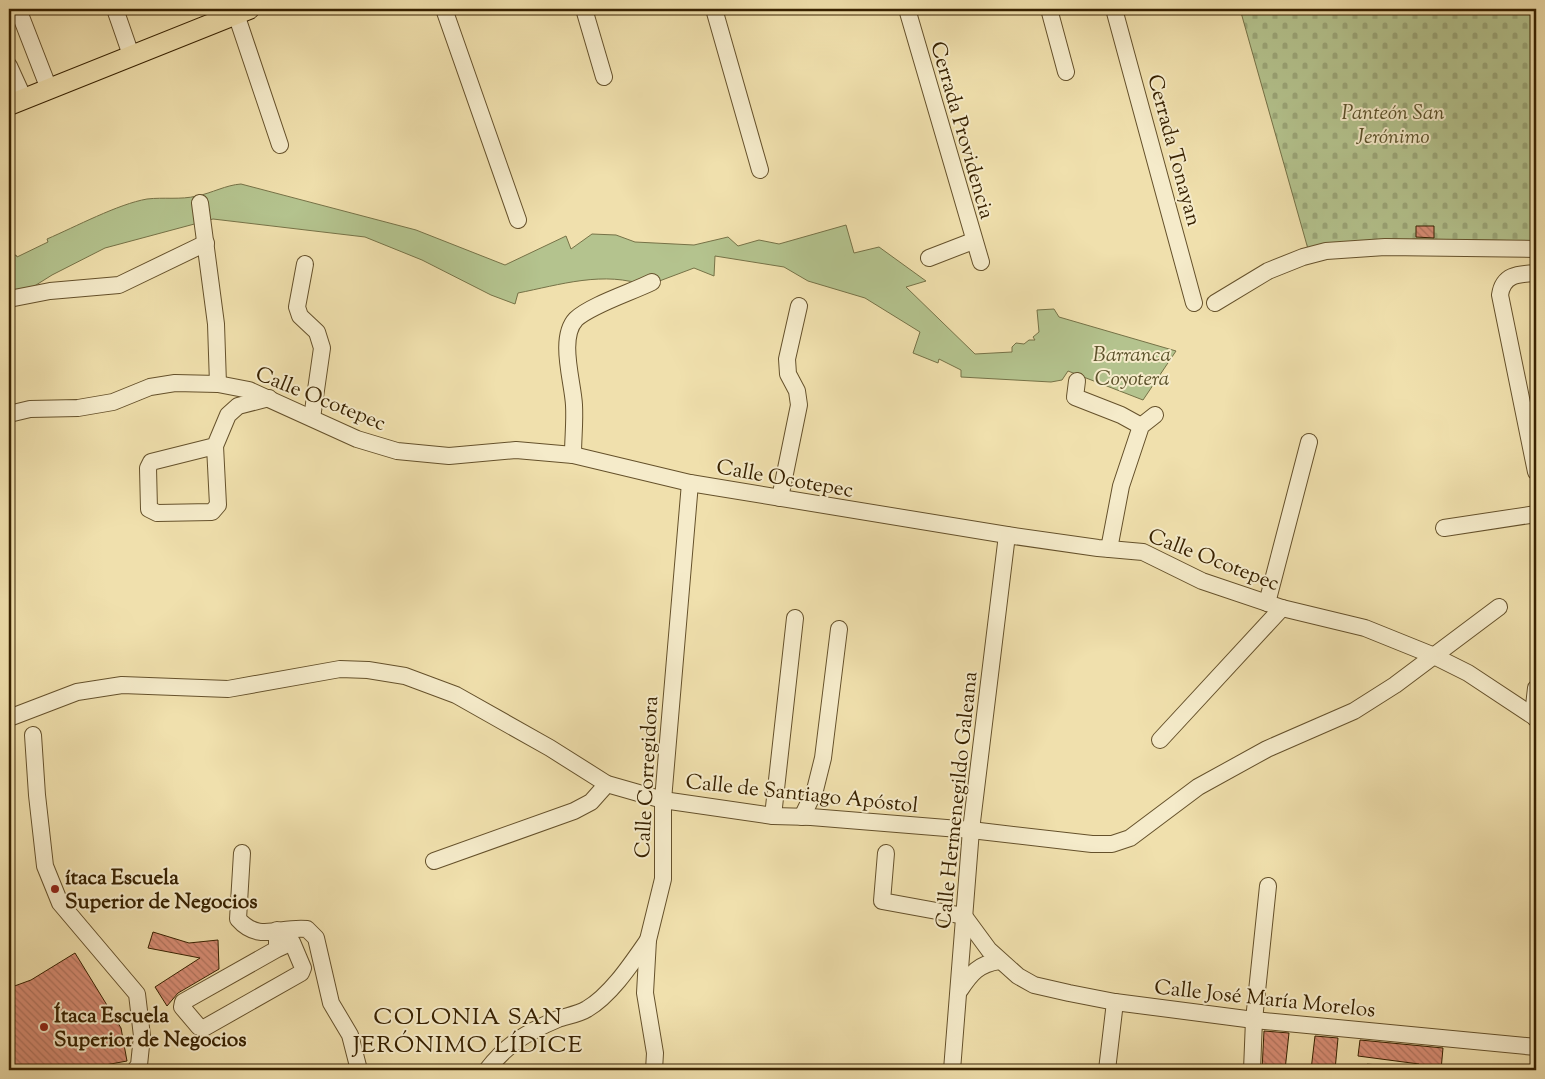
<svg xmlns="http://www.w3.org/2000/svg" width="1545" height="1079" font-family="'Sorts Mill Goudy',serif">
	<defs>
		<pattern id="cemetery-stones" width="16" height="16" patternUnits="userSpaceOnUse" patternTransform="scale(1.25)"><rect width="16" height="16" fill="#b4c38e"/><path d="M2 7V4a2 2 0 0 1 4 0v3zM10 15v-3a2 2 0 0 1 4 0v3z" fill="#9ba779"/></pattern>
		<pattern id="building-back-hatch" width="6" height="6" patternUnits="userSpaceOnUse" patternTransform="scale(1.25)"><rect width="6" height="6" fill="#d88d75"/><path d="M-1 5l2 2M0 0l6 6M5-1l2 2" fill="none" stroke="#b0735e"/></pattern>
	</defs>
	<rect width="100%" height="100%" fill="#f0e0ad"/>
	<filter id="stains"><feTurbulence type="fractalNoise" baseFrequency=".004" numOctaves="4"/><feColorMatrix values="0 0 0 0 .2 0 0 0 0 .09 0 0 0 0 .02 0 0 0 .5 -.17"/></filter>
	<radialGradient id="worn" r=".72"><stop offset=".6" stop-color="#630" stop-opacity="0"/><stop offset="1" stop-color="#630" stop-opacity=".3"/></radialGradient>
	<g fill="#b4c38e" stroke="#767247">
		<path d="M 241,184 L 416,230 L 505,265 L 566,236 L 571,249 L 592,234 L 616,235 L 635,242 L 694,245 L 728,237 L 738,246 L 759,240 L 779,244 L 846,225 L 854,253 L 879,247 L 926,281 L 906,287 L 975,354 L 1012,352 L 1012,347 L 1016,343 L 1024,344 L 1029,340 L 1035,340 L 1033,337 L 1039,332 L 1037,310 L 1054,309 L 1059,317 L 1176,351 L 1143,400 L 1068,371 L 1062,380 L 1051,382 L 961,377 L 961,370 L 939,359 L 938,363 L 913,353 L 920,332 L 865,298 L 808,281 L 784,267 L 715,256 L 714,276 L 694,268 L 646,286 C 605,270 559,285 518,293 L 515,304 L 491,295 L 422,260 L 365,237 L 213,219 L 105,248 L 52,275 L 9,302 L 9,257 L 16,255 L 17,257 L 48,242 L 47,239 C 75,227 118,204 147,199 C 164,197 180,200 197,196 C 212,193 226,185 241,184 Z"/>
		<path d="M 1367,1064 L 1399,1067 L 1399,1070 L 1367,1070 Z"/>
	</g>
	<path fill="url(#cemetery-stones)" stroke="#767247" d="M 1240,9 L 1536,9 L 1536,241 L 1415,239 L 1308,249 Z"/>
	<g fill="url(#building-back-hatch)" stroke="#372100">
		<path d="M 1416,226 L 1434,226 L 1434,238 L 1416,237 Z"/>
		<path d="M 153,932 L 189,943 L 218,940 L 219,969 L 178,993 L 167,1006 L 155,987 L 200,958 L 148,948 Z"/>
		<path d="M 75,953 L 121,1028 L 127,1061 L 78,1070 L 9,1070 L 9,988 L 31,980 Z"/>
		<path d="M 1264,1031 L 1289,1033 L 1285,1070 L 1262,1070 Z"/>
		<path d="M 1315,1036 L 1338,1038 L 1335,1070 L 1311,1070 Z"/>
		<path d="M 1360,1040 L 1443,1048 L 1441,1070 L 1418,1070 L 1419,1064 L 1358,1056 Z"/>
	</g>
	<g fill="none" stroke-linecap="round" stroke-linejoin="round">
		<g stroke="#65512b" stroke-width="18">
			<g id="minor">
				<path d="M 18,9 L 49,89"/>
				<path d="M 115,9 L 131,55"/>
				<path d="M 444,9 L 518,220"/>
				<path d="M 584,9 L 604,77"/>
				<path d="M 714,9 L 760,170"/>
				<path d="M 907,9 L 981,262"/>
				<path d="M 1049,9 L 1066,72"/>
				<path d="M 1114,9 L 1194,303"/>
				<path d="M 236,14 L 280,145"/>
				<path d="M 9,66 L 24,99"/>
				<path d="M 200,203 L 216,324 L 218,384"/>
				<path d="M 929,258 L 973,241"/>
				<path d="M 305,264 L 297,307 L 300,316 L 317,332 L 322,348 L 312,418"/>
				<path d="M 1536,273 C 1519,274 1503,274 1500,295 L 1536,472"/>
				<path d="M 9,299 L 50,291 L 119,285 L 206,243"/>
				<path d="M 1215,303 L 1268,271 L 1303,257 L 1326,251 L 1385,247 L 1536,249"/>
				<path d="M 1077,381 L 1075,397 L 1121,415 L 1141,426"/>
				<path d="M 9,414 L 30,409 L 78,408 L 113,402 L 150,387 L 175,383 L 218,384 L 249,390 L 357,439 L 397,451 L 449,456 L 516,450 L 573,455 L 690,483 L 1007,535 L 1098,548 L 1143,552 L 1202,581 L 1282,608 L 1365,628 L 1432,655 L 1468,673 L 1536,718"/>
				<path d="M 215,446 L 151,462 L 148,468 L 149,509 L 157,513 L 212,512 L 218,505 L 215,446 L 228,415 L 238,406 L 269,398"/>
				<path d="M 573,455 C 573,438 575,422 574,405 C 573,382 558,338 576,319 C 591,305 632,292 652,282"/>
				<path d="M 780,498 L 799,405 L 797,391 L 788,374 L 787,359 L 799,306"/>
				<path d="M 1444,528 L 1536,514"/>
				<path d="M 1109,549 L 1121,486 L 1141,426 L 1155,415"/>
				<path d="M 1267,603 L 1309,442"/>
				<path d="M 1536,688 L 1534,706 L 1536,719"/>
				<path d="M 9,718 L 77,692 L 122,685 L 228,689 L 340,669 L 368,670 L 405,676 L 456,695 L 550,748 L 607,784 L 663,800 L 773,816 L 811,817 L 971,830 L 1092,844 L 1112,844 L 1130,838 L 1198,787 L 1267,749 L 1354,711 L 1395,685 L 1499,607"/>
				<path d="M 33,735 L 37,795 L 45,866 L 60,903 L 137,994 L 142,1036 L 139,1065 L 135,1070"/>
				<path d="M 1160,740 L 1282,608"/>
				<path d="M 773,816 L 795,618"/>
				<path d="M 802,817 L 815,790 L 823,758 L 839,629"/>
				<path d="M 242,853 L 238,919 C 259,943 279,926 307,929 L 316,938 L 331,1003 L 350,1035 L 359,1070"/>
				<path d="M 886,853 L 882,901 L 964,916"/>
				<path d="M 434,861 L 574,811 L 591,802 L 607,784"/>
				<path d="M 964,916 L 989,950 L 1018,976 L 1034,985 L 1069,993 L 1115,1002 L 1254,1020 L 1536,1047"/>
				<path d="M 277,930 L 277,949 L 183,1002 L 182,1007 L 199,1027 L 204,1028 L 301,973 L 303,968 L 292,942 L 277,949"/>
				<path d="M 960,990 C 971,973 979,964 999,961"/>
				<path d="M 487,1070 C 507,1044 527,1032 558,1019 C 567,1016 579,1014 587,1009 C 611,995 632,963 648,940"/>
				<path d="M 654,1070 L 655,1053 L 645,993 L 648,940 L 663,879 L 663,800 L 690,483"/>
				<path d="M 952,1070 L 971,830 L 1007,535"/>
				<path d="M 1107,1070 L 1115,1002"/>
				<path d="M 1252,1070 L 1254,1020 L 1268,886"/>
			</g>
		</g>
		<g stroke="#372100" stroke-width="22">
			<path id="major" d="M 9,105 L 249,9"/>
		</g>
		<use href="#minor" stroke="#f5ebca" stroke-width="16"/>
		<use href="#major" stroke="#f0e0ad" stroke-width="20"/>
	</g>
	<g fill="#8f2418" stroke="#f5ebca" stroke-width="2">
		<circle cx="55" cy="889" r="5"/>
		<circle cx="44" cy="1027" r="5"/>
	</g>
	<g text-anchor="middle" stroke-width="4" stroke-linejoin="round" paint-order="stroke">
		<g font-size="21" font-style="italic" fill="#5c522b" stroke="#f5ebca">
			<text x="1393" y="119">Panteón San<tspan x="1393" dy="24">Jerónimo</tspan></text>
			<text x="1132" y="361">Barranca<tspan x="1132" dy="24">Coyotera</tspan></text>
		</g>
		<g font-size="21" fill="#372100" stroke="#f5ebca">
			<text transform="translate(963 130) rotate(74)" y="7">Cerrada Providencia</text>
			<text transform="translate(1175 150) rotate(75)" y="7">Cerrada Tonayan</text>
			<text transform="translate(321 398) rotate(22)" y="7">Calle Ocotepec</text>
			<text transform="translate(785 478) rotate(10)" y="7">Calle Ocotepec</text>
			<text transform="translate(1214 559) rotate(21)" y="7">Calle Ocotepec</text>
			<text transform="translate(646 777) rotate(-87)" y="7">Calle Corregidora</text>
			<text transform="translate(802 793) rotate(6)" y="7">Calle de Santiago Apóstol</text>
			<text transform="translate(956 800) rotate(-84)" y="7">Calle Hermenegildo Galeana</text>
			<text transform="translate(1265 998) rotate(6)" y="7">Calle José María Morelos</text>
		</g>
		<g font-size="21" font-weight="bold" fill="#372100" stroke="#f5ebca" text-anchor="start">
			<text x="65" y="884">ítaca Escuela<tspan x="65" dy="24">Superior de Negocios</tspan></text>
			<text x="54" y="1022">Ítaca Escuela<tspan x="54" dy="24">Superior de Negocios</tspan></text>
		</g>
		<g font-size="24" letter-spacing="1" fill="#372100" stroke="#f5ebca">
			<text x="468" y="1024">COLONIA SAN<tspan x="468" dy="28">JERÓNIMO LÍDICE</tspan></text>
		</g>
	</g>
	<rect width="1545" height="1079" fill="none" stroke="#f0e0ad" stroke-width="30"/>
	<rect x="10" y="10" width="1525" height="1059" fill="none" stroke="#372100" stroke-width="2.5"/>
	<rect x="15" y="15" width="1515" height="1049" fill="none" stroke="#372100"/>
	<rect width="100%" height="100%" filter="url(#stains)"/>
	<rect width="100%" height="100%" fill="url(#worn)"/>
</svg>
